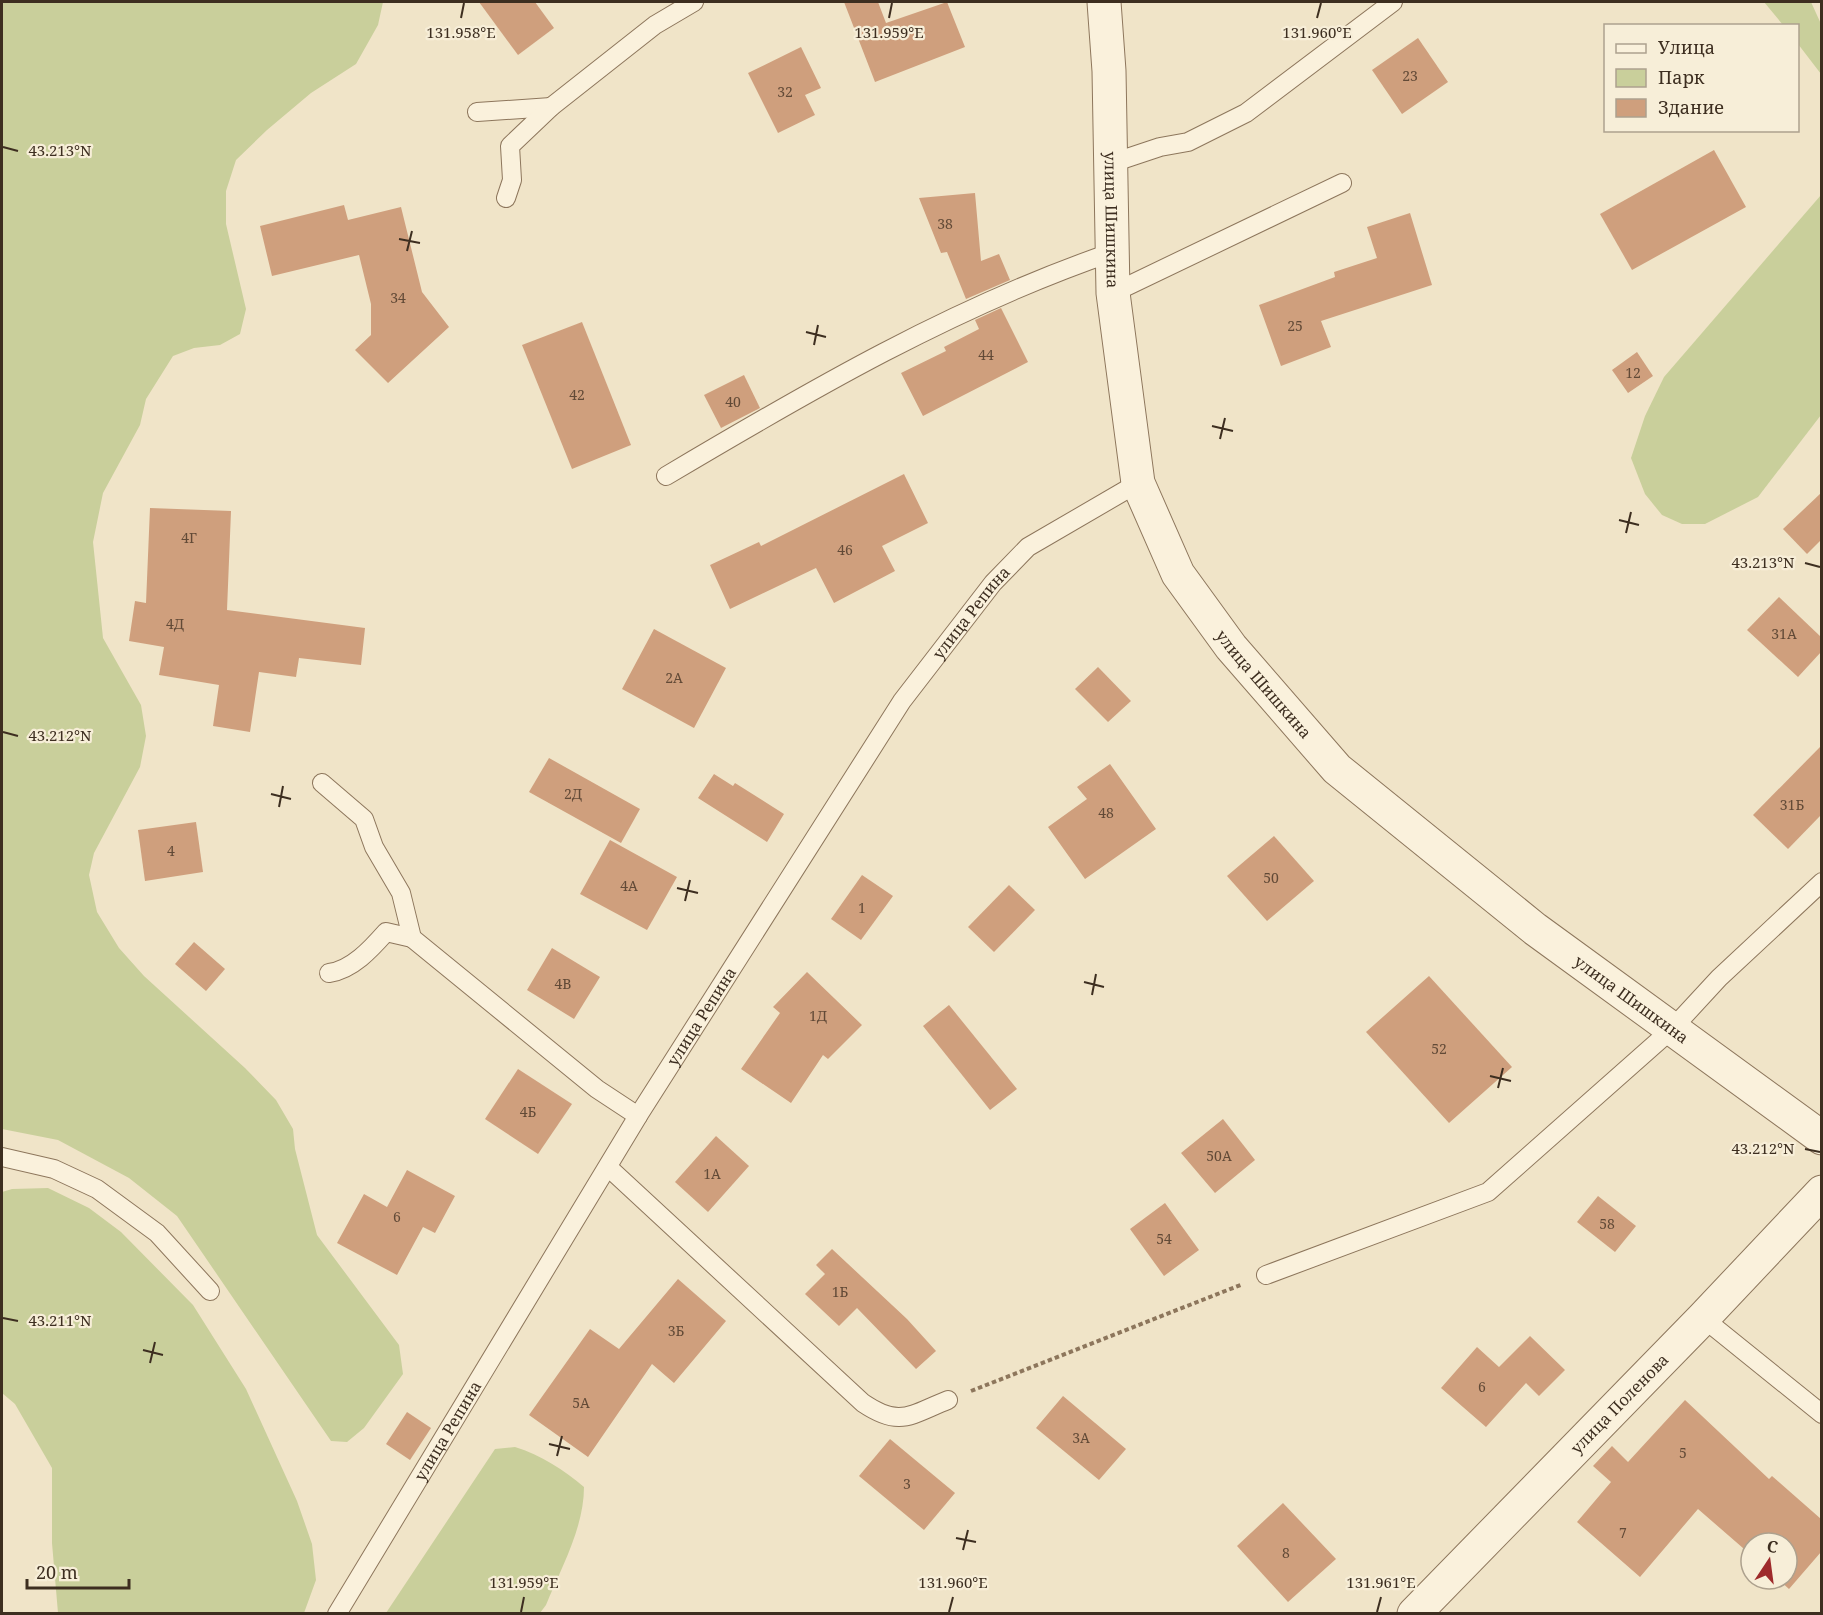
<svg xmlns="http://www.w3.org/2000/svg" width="1823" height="1615" font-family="'Noto Serif',serif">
	<rect width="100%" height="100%" fill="#f0e4c8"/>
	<g fill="#c9cf9b">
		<path d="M 2,2 L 383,2 L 378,25 L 356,64 L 311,93 L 267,130 L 236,160 L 226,191 L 226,224 L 246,309 L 240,334 L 220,345 L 194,348 L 173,356 L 146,399 L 140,425 L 103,493 L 93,542 L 103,638 L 141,705 L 146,736 L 140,767 L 94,853 L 89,875 L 97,912 L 119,948 L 144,976 L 245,1068 L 276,1100 L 293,1129 L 295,1149 L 317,1235 L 399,1345 L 403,1374 L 364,1428 L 347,1442 L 331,1441 L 177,1216 L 129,1178 L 58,1140 L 2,1129 Z"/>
		<path d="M 1764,2 L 1811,2 L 1821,24 L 1821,74 L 1798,44 L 1798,26 L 1783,25 Z"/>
		<path d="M 1821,195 L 1821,415 L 1758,497 L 1705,524 L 1682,524 L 1662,515 L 1645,494 L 1631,458 L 1645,416 L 1664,377 Z"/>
		<path d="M 48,1188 L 89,1208 L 121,1232 L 193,1305 L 246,1389 L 297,1501 L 312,1544 L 316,1580 L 304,1613 L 58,1613 L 52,1543 L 52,1468 L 15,1404 L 2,1393 L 2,1192 L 12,1189 Z"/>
		<path d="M 515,1447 C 541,1455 564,1470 584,1487 C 584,1528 561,1568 546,1605 L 540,1613 L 386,1613 L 495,1449 Z"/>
	</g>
	<g fill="#cf9f7d">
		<path d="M 479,2 L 535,2 L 554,28 L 518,55 Z"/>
		<path d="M 844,2 L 878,2 L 886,23 L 947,2 L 965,47 L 875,82 Z"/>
		<path d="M 1418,38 L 1448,82 L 1402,114 L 1372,70 Z"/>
		<path d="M 801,47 L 821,88 L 805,95 L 815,115 L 778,133 L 748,73 Z"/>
		<path d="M 1714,150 L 1746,207 L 1632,270 L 1600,214 Z"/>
		<path d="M 975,193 L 981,261 L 999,254 L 1010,280 L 966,299 L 947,252 L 941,253 L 919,198 Z"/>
		<path d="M 344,205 L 348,220 L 401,207 L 422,292 L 449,327 L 388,383 L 355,350 L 371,335 L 371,304 L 359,255 L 272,276 L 260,226 Z"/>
		<path d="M 1410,213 L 1432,285 L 1321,321 L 1331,347 L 1281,366 L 1259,305 L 1335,277 L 1334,272 L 1377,258 L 1367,227 Z"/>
		<path d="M 1001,308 L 1028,362 L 923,416 L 901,373 L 946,351 L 944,347 L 979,329 L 975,320 Z"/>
		<path d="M 582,322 L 631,445 L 572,469 L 522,345 Z"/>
		<path d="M 1637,352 L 1653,376 L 1628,393 L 1612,370 Z"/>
		<path d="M 744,375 L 760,408 L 721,428 L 704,395 Z"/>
		<path d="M 904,474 L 928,523 L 882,546 L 895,571 L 834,603 L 816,568 L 730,609 L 710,565 L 759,542 L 761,546 Z"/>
		<path d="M 1821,493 L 1821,540 L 1807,554 L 1783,529 Z"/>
		<path d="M 150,508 L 231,511 L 227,610 L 365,628 L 361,665 L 299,658 L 296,677 L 259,672 L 250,732 L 213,726 L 219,685 L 159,675 L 164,647 L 129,641 L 135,601 L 146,603 Z"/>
		<path d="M 1779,597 L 1821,637 L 1821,652 L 1798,677 L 1747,630 Z"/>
		<path d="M 654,629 L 726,668 L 694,728 L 622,689 Z"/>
		<path d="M 1098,667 L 1131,701 L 1108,722 L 1075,689 Z"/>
		<path d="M 1821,746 L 1821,815 L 1788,849 L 1753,815 Z"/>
		<path d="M 549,758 L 640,809 L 621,843 L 529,792 Z"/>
		<path d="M 1110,764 L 1156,829 L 1085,879 L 1048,827 L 1087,799 L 1077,787 Z"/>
		<path d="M 714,774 L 733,786 L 735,783 L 784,814 L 767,842 L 698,798 Z"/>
		<path d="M 196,822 L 203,872 L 145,881 L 138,830 Z"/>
		<path d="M 1274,836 L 1314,881 L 1267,921 L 1227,876 Z"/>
		<path d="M 610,840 L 677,877 L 647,930 L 580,894 Z"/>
		<path d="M 862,875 L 893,896 L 861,940 L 831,919 Z"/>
		<path d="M 1009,885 L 1035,910 L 994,952 L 968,927 Z"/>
		<path d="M 194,942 L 225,969 L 206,991 L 175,964 Z"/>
		<path d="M 552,948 L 600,977 L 574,1019 L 527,990 Z"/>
		<path d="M 807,972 L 862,1025 L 828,1059 L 823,1055 L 791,1103 L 741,1069 L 780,1013 L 773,1007 Z"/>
		<path d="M 1429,976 L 1512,1067 L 1449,1123 L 1366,1032 Z"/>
		<path d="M 949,1005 L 1017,1089 L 990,1110 L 923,1026 Z"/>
		<path d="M 518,1069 L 572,1104 L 538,1154 L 485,1119 Z"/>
		<path d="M 1223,1119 L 1255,1160 L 1215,1193 L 1181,1153 Z"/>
		<path d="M 716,1136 L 749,1166 L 708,1212 L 675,1182 Z"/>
		<path d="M 407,1170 L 455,1196 L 435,1233 L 423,1227 L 397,1275 L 337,1243 L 364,1194 L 387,1207 Z"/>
		<path d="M 1598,1196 L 1636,1226 L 1615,1252 L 1577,1222 Z"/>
		<path d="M 1165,1203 L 1199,1250 L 1164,1276 L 1130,1229 Z"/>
		<path d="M 832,1249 L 907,1319 L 936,1351 L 916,1369 L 857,1308 L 839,1326 L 805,1294 L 825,1274 L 816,1265 Z"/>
		<path d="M 678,1279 L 726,1321 L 674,1383 L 652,1364 L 588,1457 L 529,1415 L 590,1329 L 619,1349 Z"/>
		<path d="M 1530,1336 L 1565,1370 L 1539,1396 L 1526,1383 L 1486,1427 L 1441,1388 L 1477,1347 L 1499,1367 Z"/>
		<path d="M 1063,1396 L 1126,1449 L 1099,1480 L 1036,1428 Z"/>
		<path d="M 1685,1400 L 1769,1479 L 1772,1476 L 1821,1519 L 1821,1552 L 1789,1589 L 1778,1579 L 1787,1579 L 1787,1543 L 1751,1543 L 1751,1555 L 1698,1509 L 1640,1577 L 1577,1522 L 1611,1482 L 1593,1466 L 1612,1446 L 1628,1462 Z"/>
		<path d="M 407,1412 L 431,1428 L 410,1460 L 386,1444 Z"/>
		<path d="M 890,1439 L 955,1493 L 924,1530 L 859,1476 Z"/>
		<path d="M 1283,1503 L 1336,1559 L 1288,1602 L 1237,1546 Z"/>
	</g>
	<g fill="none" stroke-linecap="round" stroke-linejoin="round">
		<g stroke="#8d765c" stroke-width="20">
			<g id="lane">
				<path d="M 477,112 L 551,107"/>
				<path d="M 1112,163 L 1160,147 L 1188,142 L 1246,113 L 1393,2"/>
				<path d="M 506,198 L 512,180 L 510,146 L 551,107 L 655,25 L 694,2"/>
				<path d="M 1113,293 L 1342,183"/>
				<path d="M 666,476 C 809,391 955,306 1113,252"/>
				<path d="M 322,783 L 364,819 L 374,847 L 401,893 L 412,938 L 597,1089 L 638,1116"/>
				<path d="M 329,973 C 352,970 371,949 386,932 L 412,938"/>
				<path d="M 2,1157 L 54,1169 L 97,1189 L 157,1233 L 210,1291"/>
				<path d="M 608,1167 L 863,1403 C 900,1428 910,1415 948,1400"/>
				<path d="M 1266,1275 L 1488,1192 L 1671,1030 L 1719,978 L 1822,882"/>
				<path d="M 1703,1318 L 1822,1414"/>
				<path id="s1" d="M 337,1614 L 638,1116 L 902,701 L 993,583 L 1028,547 L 1138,483"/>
			</g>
		</g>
		<g stroke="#8d765c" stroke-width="35">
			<g id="street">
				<path id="s2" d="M 1104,2 L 1109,71 L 1113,293 L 1138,483 L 1178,574 L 1231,647 L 1337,769 L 1535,929 L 1822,1138"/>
				<path id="s3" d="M 1414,1614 L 1703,1318 L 1822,1192"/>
			</g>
		</g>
		<path stroke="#8d765c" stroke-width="4" stroke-dasharray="4.5 3" stroke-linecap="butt" d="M 971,1391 L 1243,1284"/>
		<use href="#lane" stroke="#faf1dc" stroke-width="18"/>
		<use href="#street" stroke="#faf1dc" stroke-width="33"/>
	</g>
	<path fill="none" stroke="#3d2e20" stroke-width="2" d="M 461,18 L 464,3M 889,18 L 892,3M 1317,18 L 1321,3M 3,147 L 18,151M 399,239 L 420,243M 407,251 L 412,231M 806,332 L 826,337M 814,345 L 818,325M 1212,426 L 1233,431M 1220,439 L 1225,418M 1619,520 L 1639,525M 1626,533 L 1631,512M 1805,563 L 1820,567M 3,732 L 18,736M 271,794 L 291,799M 279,807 L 283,786M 677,888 L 698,893M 685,901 L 690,880M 1084,982 L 1104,987M 1092,995 L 1096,974M 1490,1076 L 1511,1081M 1498,1088 L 1503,1068M 1805,1149 L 1820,1152M 3,1318 L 18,1321M 143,1350 L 163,1355M 150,1363 L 155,1342M 549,1444 L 570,1449M 557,1456 L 562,1436M 956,1538 L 976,1542M 963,1550 L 968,1530M 521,1612 L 524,1597M 949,1612 L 953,1597M 1377,1612 L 1381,1597"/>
	<g text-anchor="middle" stroke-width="4.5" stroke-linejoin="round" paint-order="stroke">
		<g font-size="14" fill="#624a37">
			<text x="1410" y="81">23</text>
			<text x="785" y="97">32</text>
			<text x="945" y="229">38</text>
			<text x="398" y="303">34</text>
			<text x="1295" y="331">25</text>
			<text x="986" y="360">44</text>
			<text x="1633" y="378">12</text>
			<text x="577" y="400">42</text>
			<text x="733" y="407">40</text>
			<text x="189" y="543">4Г</text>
			<text x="845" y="555">46</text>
			<text x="175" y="629">4Д</text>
			<text x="1784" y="639">31А</text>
			<text x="674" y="683">2А</text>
			<text x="573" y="799">2Д</text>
			<text x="1792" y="810">31Б</text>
			<text x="1106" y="818">48</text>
			<text x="171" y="856">4</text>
			<text x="1271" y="883">50</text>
			<text x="629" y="891">4А</text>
			<text x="862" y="913">1</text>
			<text x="563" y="989">4В</text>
			<text x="818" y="1021">1Д</text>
			<text x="1439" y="1054">52</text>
			<text x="528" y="1117">4Б</text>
			<text x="1219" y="1161">50А</text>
			<text x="712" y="1179">1А</text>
			<text x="397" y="1222">6</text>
			<text x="1607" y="1229">58</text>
			<text x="1164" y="1244">54</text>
			<text x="840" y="1297">1Б</text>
			<text x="676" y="1336">3Б</text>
			<text x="1482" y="1392">6</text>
			<text x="581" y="1408">5А</text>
			<text x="1081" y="1443">3А</text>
			<text x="1683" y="1458">5</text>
			<text x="907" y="1489">3</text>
			<text x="1623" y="1538">7</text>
			<text x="1286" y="1558">8</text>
		</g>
		<g font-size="16" fill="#3d2e20" stroke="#f7eed8">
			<text dy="6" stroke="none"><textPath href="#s2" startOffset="218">улица Шишкина</textPath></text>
			<text dy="6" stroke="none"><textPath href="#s1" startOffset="1186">улица Репина</textPath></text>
			<text dy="6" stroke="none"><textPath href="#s2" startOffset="722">улица Шишкина</textPath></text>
			<text dy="6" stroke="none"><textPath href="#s2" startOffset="1208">улица Шишкина</textPath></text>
			<text dy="6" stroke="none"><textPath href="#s1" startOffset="700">улица Репина</textPath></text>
			<text dy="6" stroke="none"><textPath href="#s3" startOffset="294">улица Поленова</textPath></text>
			<text dy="6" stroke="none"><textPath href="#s1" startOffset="214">улица Репина</textPath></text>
		</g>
	</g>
	<g font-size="15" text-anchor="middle" fill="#3d2e20" stroke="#f7eed8" stroke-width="4.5" stroke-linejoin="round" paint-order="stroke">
		<text x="461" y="38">131.958°E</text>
		<text x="889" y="38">131.959°E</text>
		<text x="1317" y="38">131.960°E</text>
		<text x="60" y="156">43.213°N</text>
		<text x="1763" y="568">43.213°N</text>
		<text x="60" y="741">43.212°N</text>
		<text x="1763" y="1154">43.212°N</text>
		<text x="60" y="1326">43.211°N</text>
		<text x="524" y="1588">131.959°E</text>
		<text x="953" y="1588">131.960°E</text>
		<text x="1381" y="1588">131.961°E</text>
	</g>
	<rect width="1823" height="1615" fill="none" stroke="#3d2e20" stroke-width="6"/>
	<rect x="1604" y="24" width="195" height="108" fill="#f7eed8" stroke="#ada18e" stroke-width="1.5"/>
	<rect x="1616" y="44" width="30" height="9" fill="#faf1dc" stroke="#ada18e" stroke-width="1.5"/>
	<text x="1658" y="54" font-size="18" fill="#3d2e20">Улица</text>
	<rect x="1616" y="69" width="30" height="18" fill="#c9cf9b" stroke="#ada18e" stroke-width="1.5"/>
	<text x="1658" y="84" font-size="18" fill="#3d2e20">Парк</text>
	<rect x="1616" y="99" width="30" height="18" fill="#cf9f7d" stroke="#ada18e" stroke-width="1.5"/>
	<text x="1658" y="114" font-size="18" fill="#3d2e20">Здание</text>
	<g transform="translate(1769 1561) rotate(13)"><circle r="28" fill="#f7eed8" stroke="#ada18e" stroke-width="1.5"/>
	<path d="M0-4.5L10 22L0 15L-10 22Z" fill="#9e2a2b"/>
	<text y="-9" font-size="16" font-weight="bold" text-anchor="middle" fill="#3d2e20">С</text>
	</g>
	<path d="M27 1579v9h102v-9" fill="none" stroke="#3d2e20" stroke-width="3"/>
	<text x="36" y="1579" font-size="18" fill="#3d2e20" stroke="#f7eed8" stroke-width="4.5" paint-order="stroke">20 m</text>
</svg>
